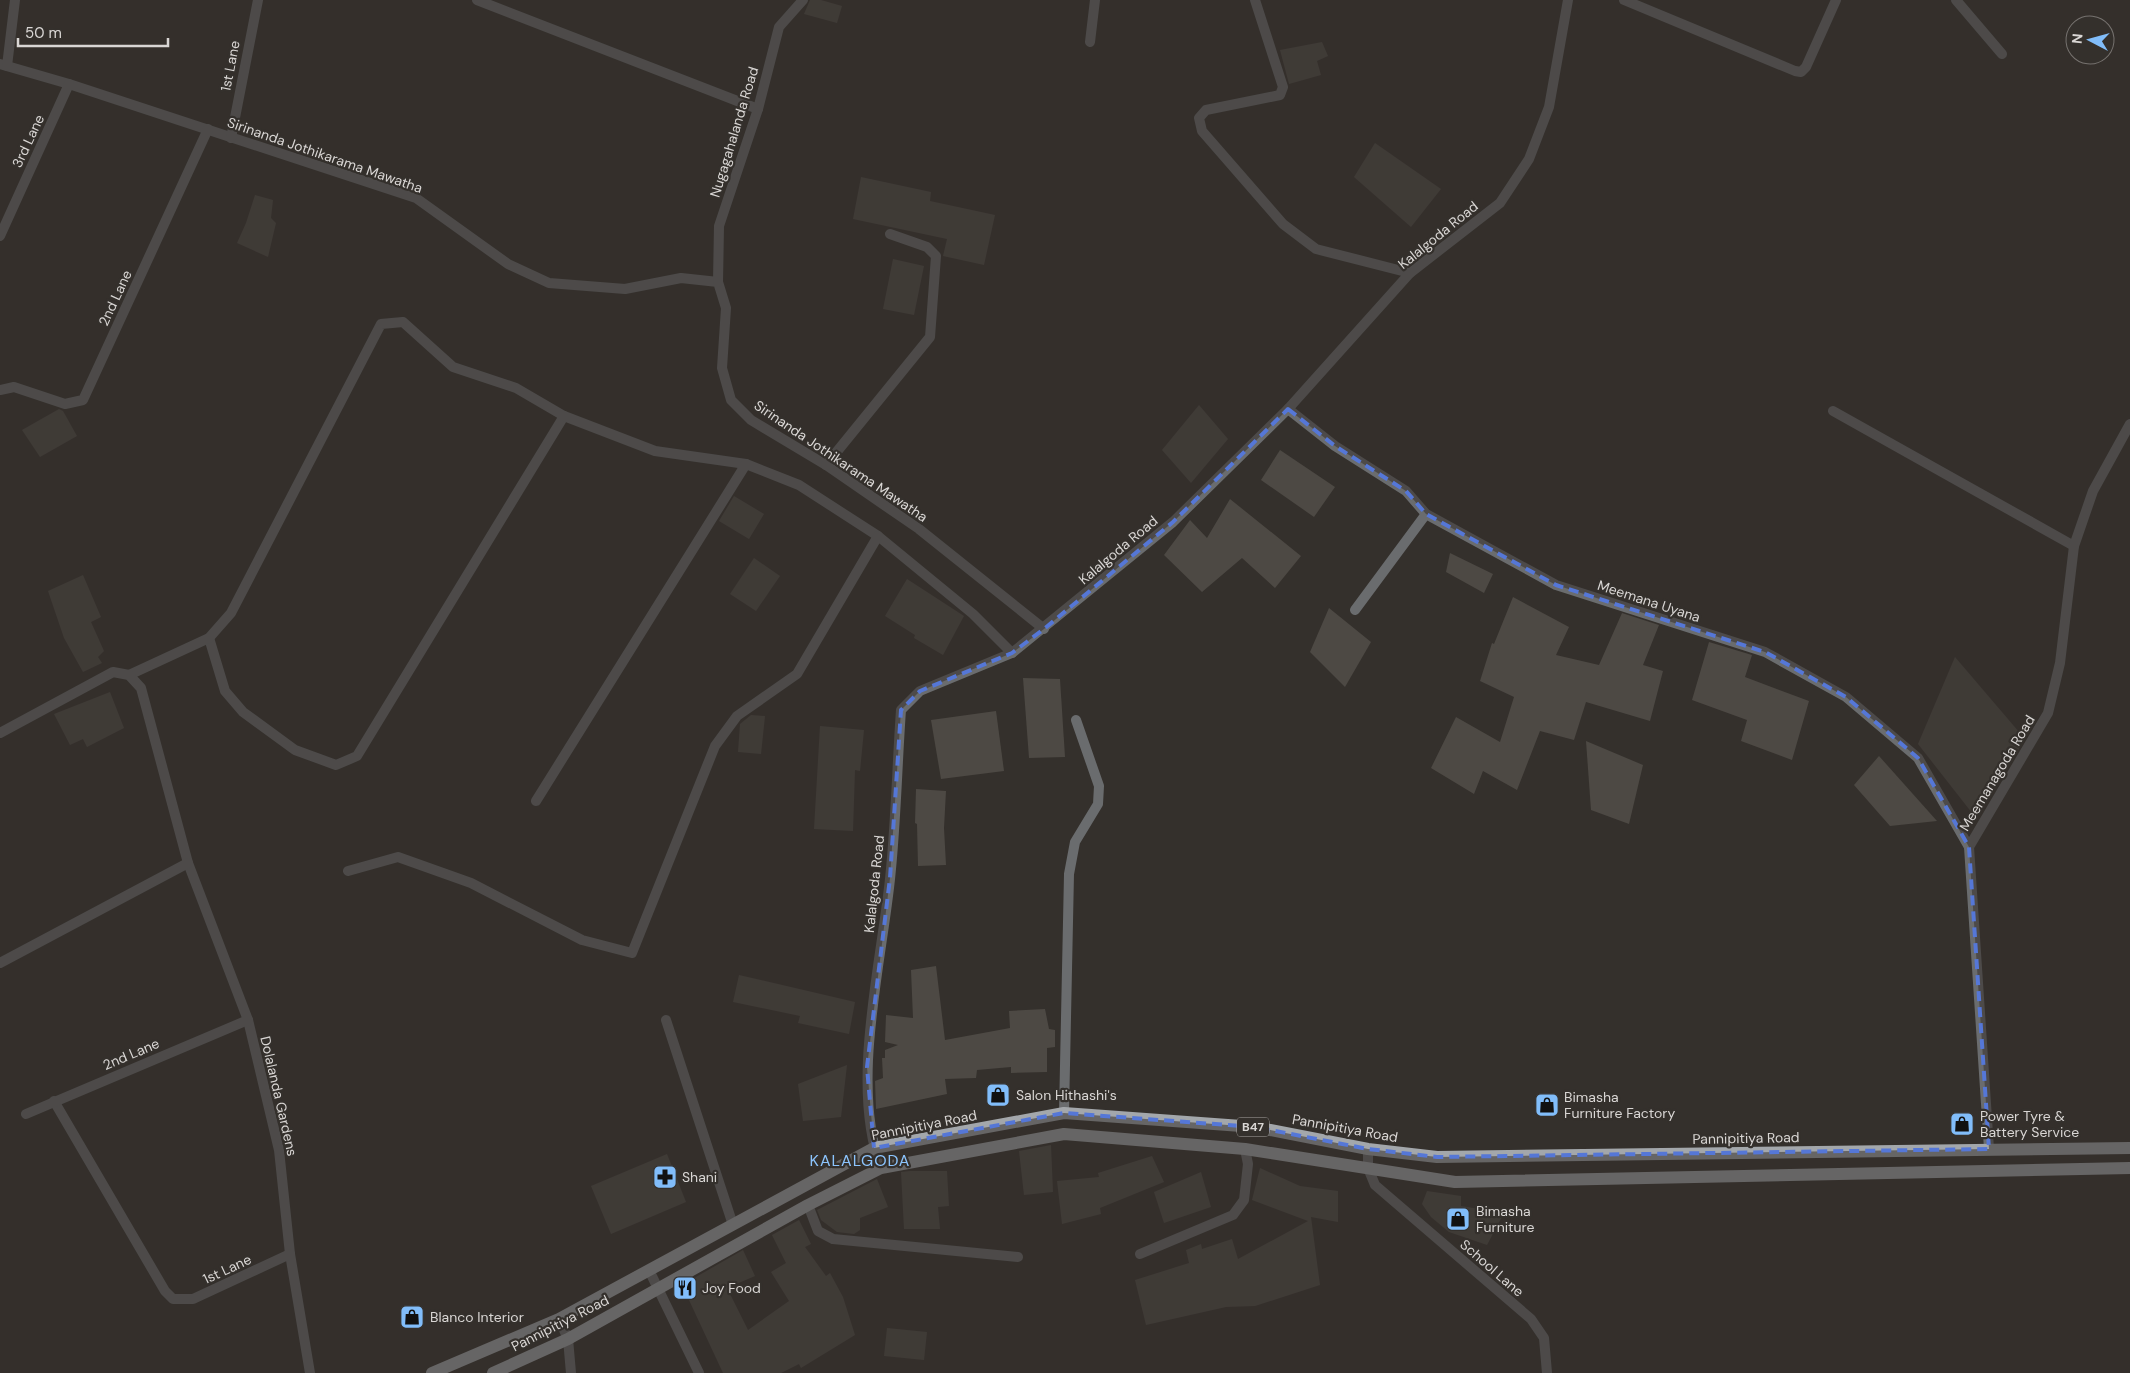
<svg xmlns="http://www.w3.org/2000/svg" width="2130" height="1373" font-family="'DM Sans',sans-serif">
	<rect width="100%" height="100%" fill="#34302c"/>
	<g fill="#4d4944">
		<path d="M 810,0 L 821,0 L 842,6 L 837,23 L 804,14 Z"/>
		<path d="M 1322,42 L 1328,56 L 1317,61 L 1321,75 L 1289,84 L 1280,50 Z"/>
		<path d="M 1375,143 L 1441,189 L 1411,227 L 1354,177 Z"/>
		<path d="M 861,177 L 931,192 L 930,201 L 995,215 L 984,265 L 943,256 L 947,239 L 853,219 Z"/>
		<path d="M 255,195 L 273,200 L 271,218 L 276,223 L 268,257 L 237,243 L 246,223 Z"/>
		<path d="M 893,259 L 924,266 L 914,315 L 883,309 Z"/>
		<path d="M 1199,405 L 1228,439 L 1191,483 L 1162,450 Z"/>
		<path d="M 59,409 L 63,411 L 77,436 L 40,457 L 22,430 Z"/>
		<path d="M 1280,450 L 1335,487 L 1314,517 L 1261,480 Z"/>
		<path d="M 734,496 L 764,514 L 749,539 L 719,521 Z"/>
		<path d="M 1230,499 L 1301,556 L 1275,588 L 1242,558 L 1202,592 L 1164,555 L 1190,520 L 1207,538 Z"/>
		<path d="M 1450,553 L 1493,574 L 1484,593 L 1446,572 Z"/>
		<path d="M 754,558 L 780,576 L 756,611 L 730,594 Z"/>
		<path d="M 83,575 L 101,617 L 91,622 L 104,651 L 98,657 L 102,663 L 83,672 L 64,638 L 48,591 Z"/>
		<path d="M 907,579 L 964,616 L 943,655 L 914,638 L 915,635 L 885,616 Z"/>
		<path d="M 1513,597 L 1569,627 L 1556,655 L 1599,665 L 1622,613 L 1659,625 L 1643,665 L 1663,671 L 1650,721 L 1586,702 L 1574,740 L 1540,731 L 1517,790 L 1483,771 L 1474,794 L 1431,768 L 1456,717 L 1500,742 L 1514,697 L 1480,681 L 1492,643 L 1494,644 Z"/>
		<path d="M 1329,608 L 1371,642 L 1345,687 L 1310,652 Z"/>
		<path d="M 1709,642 L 1752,655 L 1745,677 L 1809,701 L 1792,760 L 1741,741 L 1747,720 L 1692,700 Z"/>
		<path d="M 1955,657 L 2025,739 L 1976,818 L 1918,744 Z"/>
		<path d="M 1023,678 L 1060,679 L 1065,757 L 1029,758 Z"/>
		<path d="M 110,692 L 124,728 L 87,747 L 83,739 L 70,745 L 54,714 Z"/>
		<path d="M 996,711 L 1004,771 L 941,779 L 931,720 Z"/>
		<path d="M 751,715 L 765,716 L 761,754 L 738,752 L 740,724 Z"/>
		<path d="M 820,726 L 864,730 L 860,771 L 855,770 L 853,831 L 814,829 Z"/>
		<path d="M 1586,741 L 1643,765 L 1629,824 L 1591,810 Z"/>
		<path d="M 1879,756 L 1937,821 L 1890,826 L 1854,785 Z"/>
		<path d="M 916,789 L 946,791 L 944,828 L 946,865 L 918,866 L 917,824 L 915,823 Z"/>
		<path d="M 936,966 L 945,1040 L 1010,1028 L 1009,1011 L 1045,1009 L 1049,1029 L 1055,1030 L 1055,1047 L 1047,1048 L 1047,1072 L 1011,1073 L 1011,1067 L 977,1070 L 976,1078 L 945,1079 L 947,1094 L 876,1109 L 875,1081 L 883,1078 L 882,1058 L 885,1058 L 885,1050 L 898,1045 L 885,1042 L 886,1015 L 913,1018 L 911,970 Z"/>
		<path d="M 739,975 L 855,1002 L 849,1034 L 798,1023 L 800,1016 L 733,1002 Z"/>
		<path d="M 847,1065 L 841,1117 L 803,1121 L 798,1084 Z"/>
		<path d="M 1051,1145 L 1053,1192 L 1024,1195 L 1019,1151 Z"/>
		<path d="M 667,1154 L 686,1202 L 611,1234 L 591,1186 Z"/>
		<path d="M 1152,1156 L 1164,1182 L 1100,1208 L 1101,1214 L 1062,1224 L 1057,1181 L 1099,1177 L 1098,1173 Z"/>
		<path d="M 1260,1168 L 1300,1186 L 1338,1191 L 1338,1222 L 1311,1217 L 1320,1285 L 1255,1306 L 1226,1307 L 1146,1325 L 1135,1280 L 1189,1263 L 1186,1250 L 1201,1244 L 1202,1249 L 1232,1239 L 1238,1259 L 1308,1221 L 1252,1200 Z"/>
		<path d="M 910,1171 L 947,1171 L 949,1206 L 938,1207 L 940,1229 L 904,1229 L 901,1172 Z"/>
		<path d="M 1201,1172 L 1211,1207 L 1164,1223 L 1154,1192 Z"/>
		<path d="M 877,1179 L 888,1207 L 860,1218 L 860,1230 L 854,1234 L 837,1232 L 821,1220 L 817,1210 Z"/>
		<path d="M 1427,1191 L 1461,1196 L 1461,1206 L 1504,1213 L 1487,1245 L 1449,1232 L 1431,1217 L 1422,1204 Z"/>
		<path d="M 799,1220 L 811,1244 L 805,1247 L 826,1276 L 830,1273 L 843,1297 L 855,1335 L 801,1368 L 799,1364 L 781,1373 L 723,1373 L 682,1285 L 743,1250 L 755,1276 L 727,1288 L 748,1330 L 789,1301 L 771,1272 L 786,1263 L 772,1235 Z"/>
		<path d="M 887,1328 L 927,1332 L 924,1360 L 884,1356 Z"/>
	</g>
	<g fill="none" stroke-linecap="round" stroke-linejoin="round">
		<g stroke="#6a6c6e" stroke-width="10">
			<path d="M 477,0 L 758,109"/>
			<path d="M 1255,0 L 1283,87 L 1280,95 L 1206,110 L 1199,118 L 1202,131 L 1283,224 L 1316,249 L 1410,273"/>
			<path d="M 1624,0 L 1795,71 L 1801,72 L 1806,67 L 1836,0"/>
			<path d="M 1956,0 L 2002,54"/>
			<path d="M 1090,42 L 1095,0"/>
			<path d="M 0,64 L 69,84 L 416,198 L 508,264 L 549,283 L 625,289 L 681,278 L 718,282 L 726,308 L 722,368 L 731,400 L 751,420 L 826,465 L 919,529 L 1044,629"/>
			<path d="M 7,66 L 15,0"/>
			<path d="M 231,138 L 258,0"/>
			<path d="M 0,236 L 69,84"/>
			<path d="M 718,282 L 719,226 L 758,109 L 779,27 L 803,0"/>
			<path d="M 0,390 L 14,387 L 65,404 L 83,400 L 208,129"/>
			<path d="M 1288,409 L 1335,446 L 1406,491 L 1426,514 L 1556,585 L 1765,652 L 1846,697 L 1918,758 L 1969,847"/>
			<path d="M 1833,411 L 2074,546"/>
			<path d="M 826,465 L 930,337 L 936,256 L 927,247 L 890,234"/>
			<path d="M 1355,610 L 1426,514"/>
			<path d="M 209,638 L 225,691 L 243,712 L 295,750 L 336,765 L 357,756 L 564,416"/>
			<path d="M 129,675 L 209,638 L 231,613 L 381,324 L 403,322 L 453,367 L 516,388 L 564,416 L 655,451 L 746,464 L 799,485 L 878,536 L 973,614 L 1012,653"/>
			<path d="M 0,733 L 113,672 L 129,675 L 141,688 L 188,863 L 248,1020 L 279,1150 L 290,1254 L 310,1373"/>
			<path d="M 536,801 L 746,464"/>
			<path d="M 348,871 L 398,857 L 471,883 L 582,940 L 632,953 L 715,746 L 737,716 L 797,674 L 878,536"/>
			<path d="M 0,963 L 188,863"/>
			<path d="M 666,1020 L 733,1225"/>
			<path d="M 54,1101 L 165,1291 L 173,1299 L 193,1299 L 290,1254"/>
			<path d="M 1064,1113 L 1069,874 L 1075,842 L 1098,804 L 1099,786 L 1076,720"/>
			<path d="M 26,1114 L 248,1020"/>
			<path d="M 1368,1149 L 1368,1168 L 1375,1185 L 1531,1319 L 1544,1338 L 1547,1373"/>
			<path d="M 1989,1149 L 1969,847 L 2048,713 L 2060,663 L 2074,546 L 2093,491 L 2130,424"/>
			<path d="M 808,1205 L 818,1231 L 833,1239 L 1018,1257"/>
			<path d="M 1140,1254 L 1233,1215 L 1244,1200 L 1248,1164 L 1245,1149"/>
			<path d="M 649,1270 L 699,1373"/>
			<path d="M 559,1319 L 568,1339 L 571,1373"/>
		</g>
		<path stroke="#6a6c6e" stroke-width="10" d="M 881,1168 C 850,1086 881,966 890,879 C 896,823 897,766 901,710 L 920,691 L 1012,653 L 1173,522 L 1288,409 L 1410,273 L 1500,203 L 1529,159 L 1549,107 L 1568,0"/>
		<g stroke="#a3a7ab" stroke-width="12">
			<path d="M 432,1373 L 559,1319 L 874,1148 L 1064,1113 L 1255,1127 L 1368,1149 L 1437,1157 L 2130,1148"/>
			<path d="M 493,1373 L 568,1339 L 808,1205 L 881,1168 L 1064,1134 L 1245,1149 L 1455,1182 L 2130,1168"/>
		</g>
	</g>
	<path d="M0 0H2130V1373H0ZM 1288,409 L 1335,446 L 1406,491 L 1426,514 L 1556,585 L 1765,652 L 1846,697 L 1918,758 L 1969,847 L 1989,1149 L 1437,1157 L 1368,1149 L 1255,1127 L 1064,1113 L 874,1148 L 867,1067 L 890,878 L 901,710 L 920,691 L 1012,653 L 1044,629 L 1173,522 Z" fill="#34302c" fill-opacity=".55" fill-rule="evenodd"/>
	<path fill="none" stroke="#5577d7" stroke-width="4" stroke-dasharray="10 6" stroke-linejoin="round" d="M 1288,409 L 1335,446 L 1406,491 L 1426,514 L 1556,585 L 1765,652 L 1846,697 L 1918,758 L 1969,847 L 1989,1149 L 1437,1157 L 1368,1149 L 1255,1127 L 1064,1113 L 874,1148 L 867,1067 L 890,878 L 901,710 L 920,691 L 1012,653 L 1044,629 L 1173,522 Z"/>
	<defs>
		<g id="shop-square" transform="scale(1.25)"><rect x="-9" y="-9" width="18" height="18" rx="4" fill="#81bdfa" stroke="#34302c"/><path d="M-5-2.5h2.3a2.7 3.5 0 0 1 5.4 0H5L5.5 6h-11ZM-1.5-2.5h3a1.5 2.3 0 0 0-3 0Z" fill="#111"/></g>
		<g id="pharmacy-square" transform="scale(1.25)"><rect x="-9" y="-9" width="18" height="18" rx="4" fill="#81bdfa" stroke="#34302c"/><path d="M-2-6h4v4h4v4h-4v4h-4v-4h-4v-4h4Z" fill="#111"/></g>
		<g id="restaurant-square" transform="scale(1.25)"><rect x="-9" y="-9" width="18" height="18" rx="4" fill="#81bdfa" stroke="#34302c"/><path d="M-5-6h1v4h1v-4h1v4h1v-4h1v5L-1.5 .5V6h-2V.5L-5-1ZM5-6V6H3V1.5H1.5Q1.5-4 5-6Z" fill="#111"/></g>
	</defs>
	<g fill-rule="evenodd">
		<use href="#shop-square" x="998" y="1095"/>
		<use href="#shop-square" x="1547" y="1105"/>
		<use href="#shop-square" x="1962" y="1124"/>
		<use href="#pharmacy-square" x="665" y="1177"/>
		<use href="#shop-square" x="1458" y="1219"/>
		<use href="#restaurant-square" x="685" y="1288"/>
		<use href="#shop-square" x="412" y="1317"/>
	</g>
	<g text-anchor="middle" stroke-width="4.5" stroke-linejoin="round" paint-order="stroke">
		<rect fill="#34302c" stroke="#a8a4a2" stroke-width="1" x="1237" y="1117.5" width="32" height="19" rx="4"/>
		<g font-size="12" font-weight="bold" fill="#d9d6d4">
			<text x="1253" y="1131">B47</text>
		</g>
		<g font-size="14" fill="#d9d6d4" stroke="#34302c">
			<text transform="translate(230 66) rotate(-79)" y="5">1st Lane</text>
			<text transform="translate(734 132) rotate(-73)" y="5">Nugagahalanda Road</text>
			<text transform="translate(28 141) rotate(-65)" y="5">3rd Lane</text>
			<text transform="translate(325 155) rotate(19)" y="5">Sirinanda Jothikarama Mawatha</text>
			<text transform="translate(1438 235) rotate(-39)" y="5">Kalalgoda Road</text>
			<text transform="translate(115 298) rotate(-65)" y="5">2nd Lane</text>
			<text transform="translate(841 461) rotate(34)" y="5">Sirinanda Jothikarama Mawatha</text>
			<text transform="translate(1118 550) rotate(-40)" y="5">Kalalgoda Road</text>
			<text transform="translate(1649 601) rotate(18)" y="5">Meemana Uyana</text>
			<text transform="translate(1997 773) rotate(-59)" y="5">Meemanagoda Road</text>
			<text transform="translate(874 884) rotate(-84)" y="5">Kalalgoda Road</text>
			<text transform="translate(131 1054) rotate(-23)" y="5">2nd Lane</text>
			<text transform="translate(279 1096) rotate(77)" y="5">Dolalanda Gardens</text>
			<text transform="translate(924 1125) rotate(-11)" y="5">Pannipitiya Road</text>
			<text transform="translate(1345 1128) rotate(10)" y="5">Pannipitiya Road</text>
			<text transform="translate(1746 1138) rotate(-1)" y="5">Pannipitiya Road</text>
			<text transform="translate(1492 1268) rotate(41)" y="5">School Lane</text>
			<text transform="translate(227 1269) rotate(-25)" y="5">1st Lane</text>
			<text transform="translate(560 1323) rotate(-27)" y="5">Pannipitiya Road</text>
		</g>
		<g font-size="14" fill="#d9d6d4" stroke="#34302c" text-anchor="start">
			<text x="1016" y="1100">Salon Hithashi's</text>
			<text x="1564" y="1102">Bimasha<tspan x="1564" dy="16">Furniture Factory</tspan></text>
			<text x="1980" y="1121">Power Tyre &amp;<tspan x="1980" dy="16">Battery Service</tspan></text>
			<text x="682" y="1182">Shani</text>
			<text x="1476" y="1216">Bimasha<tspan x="1476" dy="16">Furniture</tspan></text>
			<text x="702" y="1293">Joy Food</text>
			<text x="430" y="1322">Blanco Interior</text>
		</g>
		<g font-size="16" letter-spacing="1" fill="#8cc4fd" stroke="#34302c">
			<text x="860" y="1166">KALALGODA</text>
		</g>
	</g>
	<g transform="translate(2090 40) rotate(276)"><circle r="24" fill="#34302c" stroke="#76726f"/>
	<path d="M0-4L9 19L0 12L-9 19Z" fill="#81bdfa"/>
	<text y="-8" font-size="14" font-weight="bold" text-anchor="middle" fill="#d9d6d4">N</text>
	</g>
	<path d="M18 38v8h150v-8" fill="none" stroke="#d9d6d4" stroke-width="2.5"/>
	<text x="25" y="38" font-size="15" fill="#d9d6d4" stroke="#34302c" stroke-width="4" paint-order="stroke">50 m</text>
</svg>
